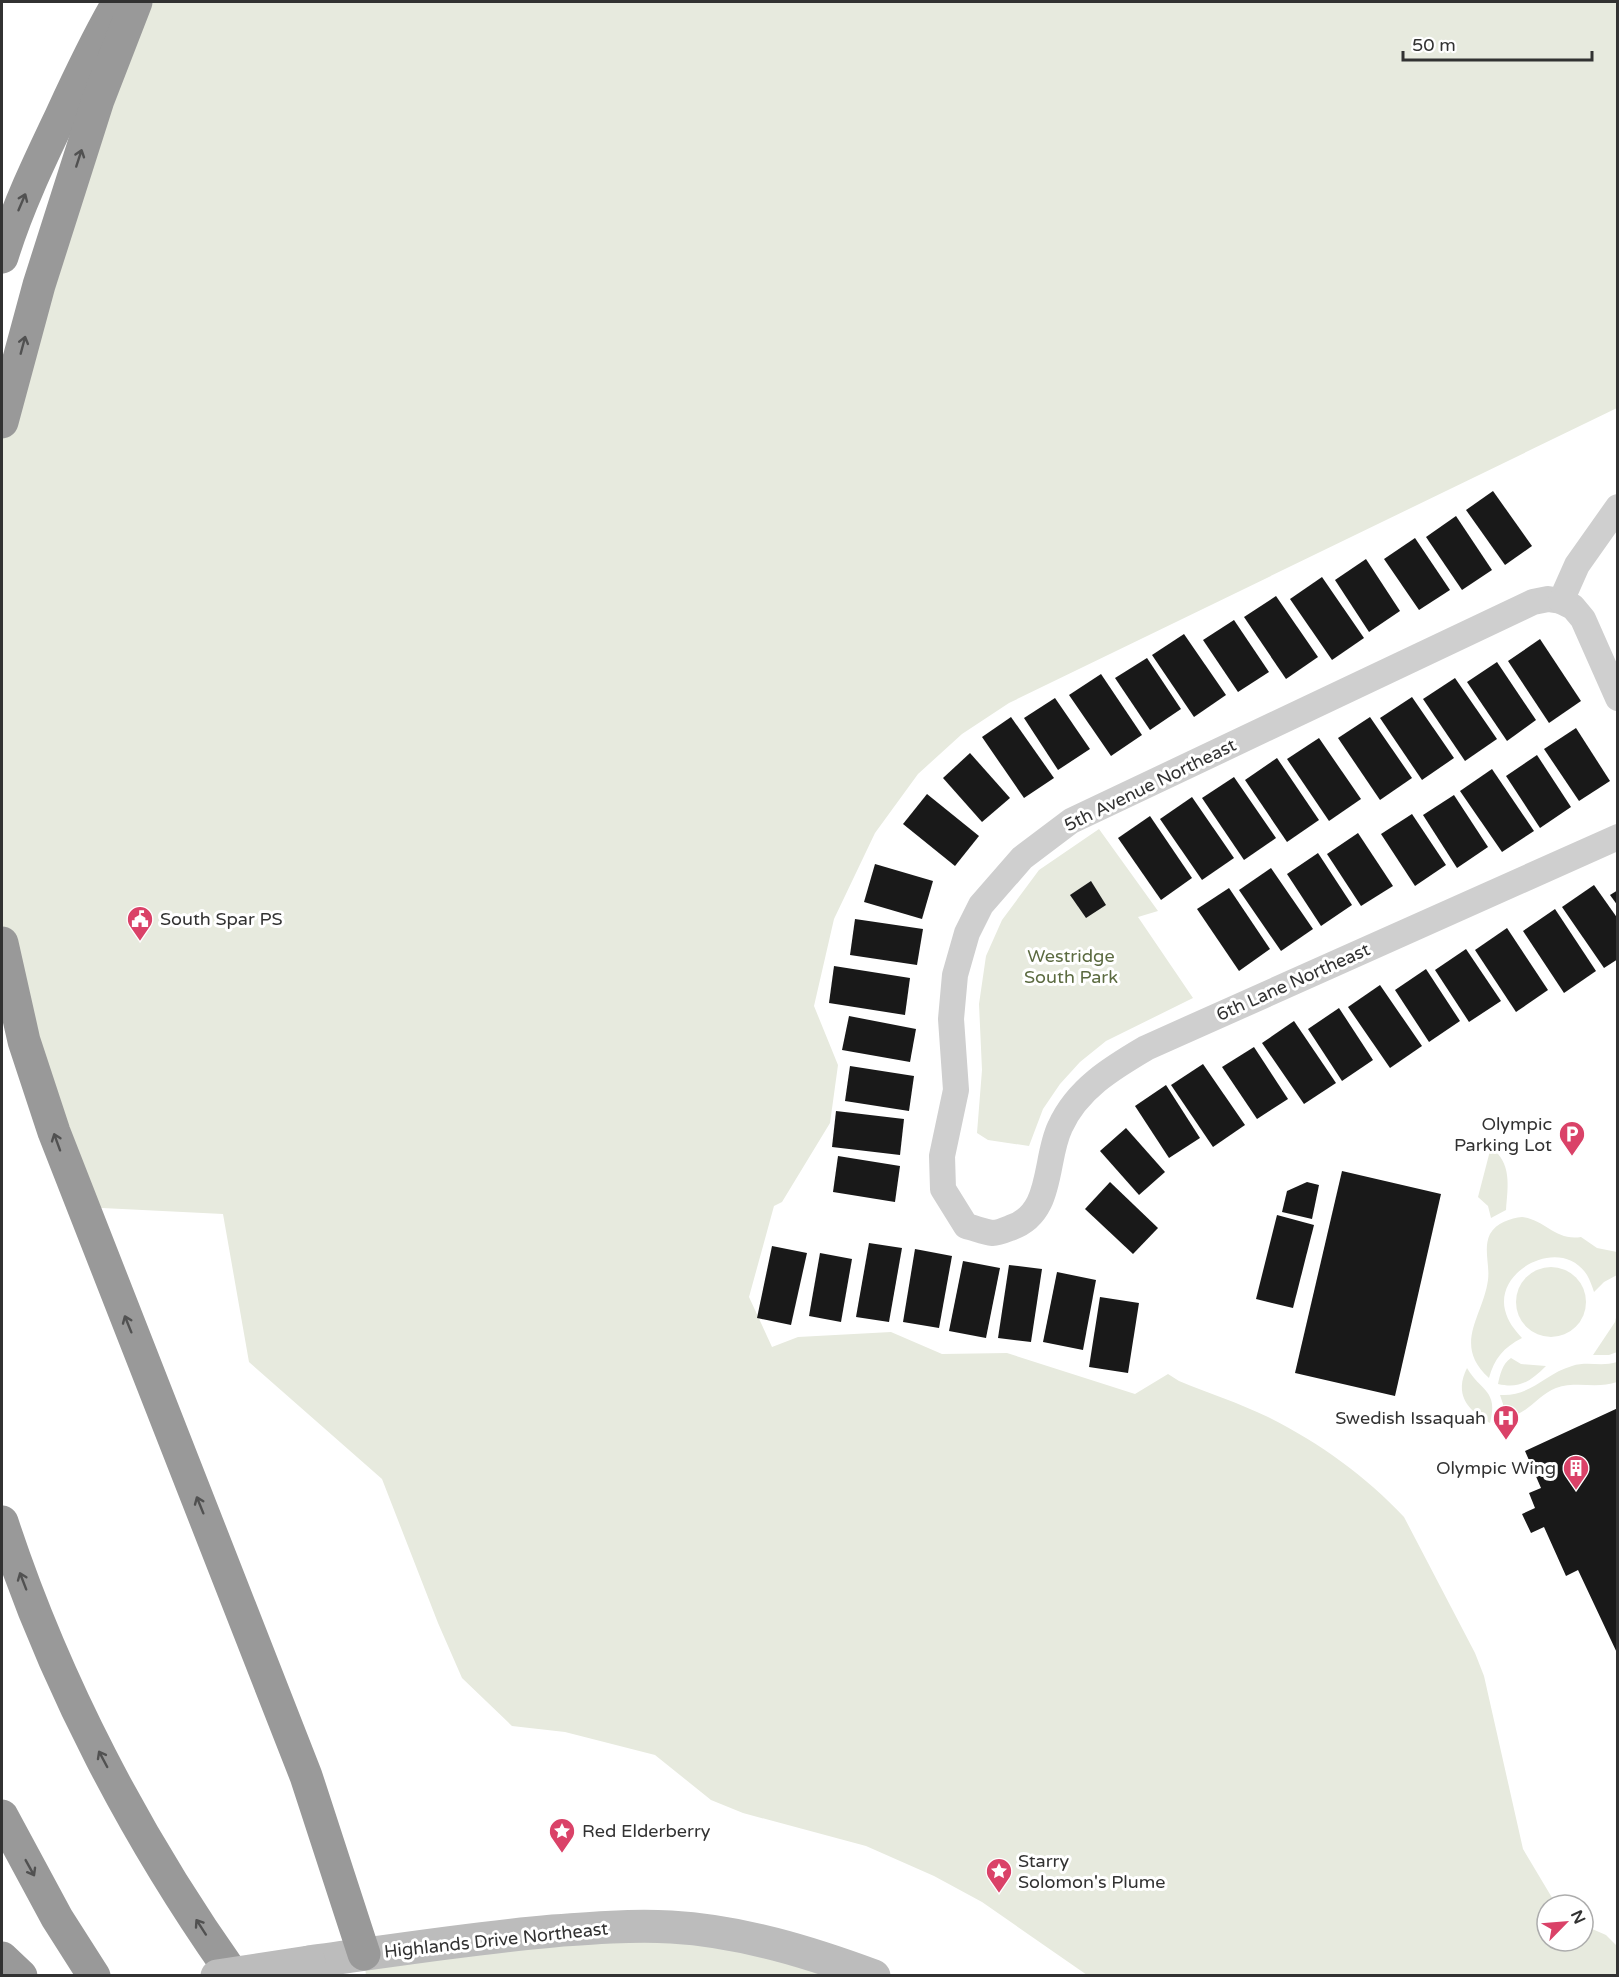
<svg xmlns="http://www.w3.org/2000/svg" width="1619" height="1977" font-family="'Varela Round',sans-serif">
	<rect width="100%" height="100%" fill="#fff"/>
	<g fill="#e7eade">
		<path d="M 136,2 L 1617,2 L 1617,408 L 1009,703 L 962,734 L 918,774 L 875,833 L 834,919 L 814,1006 L 838,1065 L 830,1123 L 782,1202 L 774,1206 L 749,1297 L 772,1347 L 798,1337 L 891,1332 L 942,1354 L 1007,1353 L 1135,1394 L 1168,1374 L 1179,1381 C 1208,1393 1239,1403 1268,1417 C 1318,1442 1366,1476 1404,1517 L 1475,1653 L 1484,1676 L 1523,1849 L 1554,1901 L 1558,1905 L 1547,1905 L 1547,1941 L 1583,1941 L 1583,1925 L 1606,1935 L 1617,1946 L 1617,1975 L 1087,1975 L 982,1902 L 934,1876 L 866,1846 L 743,1813 L 711,1800 L 655,1755 L 565,1732 L 512,1726 L 462,1678 L 438,1623 L 382,1479 L 249,1362 L 223,1214 L 82,1207 L 2,943 L 2,446 L 8,401 Z"/>
		<path d="M 1099,829 L 1158,911 L 1138,917 L 1193,998 L 1106,1041 L 1080,1062 L 1060,1084 L 1043,1109 L 1029,1146 L 988,1140 L 977,1133 L 982,1070 L 979,1004 L 986,956 L 1002,920 L 1039,870 Z"/>
		<path d="M 1491,1147 C 1512,1164 1508,1185 1506,1210 L 1491,1218 L 1488,1206 L 1478,1197 Z"/>
		<path d="M 1522,1217 C 1546,1220 1555,1241 1581,1237 L 1597,1248 L 1617,1252 L 1617,1275 L 1604,1282 L 1594,1292 C 1592,1286 1590,1280 1587,1275 C 1562,1235 1495,1269 1505,1310 C 1508,1322 1514,1329 1522,1338 C 1504,1347 1494,1359 1489,1378 C 1452,1344 1483,1317 1488,1280 C 1490,1265 1483,1248 1490,1234 C 1496,1223 1511,1218 1522,1217 Z"/>
		<circle cx="1551" cy="1302" r="35"/>
		<path d="M 1617,1313 L 1617,1352 L 1609,1355 L 1593,1355 L 1615,1322 Z"/>
		<path d="M 1511,1358 L 1521,1364 L 1546,1366 C 1531,1381 1520,1389 1498,1384 C 1500,1375 1502,1364 1511,1358 Z"/>
		<path d="M 1617,1362 L 1617,1382 C 1598,1389 1576,1381 1556,1388 C 1537,1395 1526,1418 1503,1417 L 1503,1404 L 1500,1395 C 1531,1397 1544,1374 1572,1366 C 1587,1361 1602,1367 1617,1362 Z"/>
		<path d="M 1467,1368 C 1480,1391 1499,1390 1490,1423 C 1467,1410 1454,1394 1467,1368 Z"/>
		<path d="M 606,1927 L 875,1975 L 366,1976 L 364,1956 Z"/>
	</g>
	<g fill="#191919">
		<path d="M 1493,491 L 1532,546 L 1505,565 L 1466,510 Z"/>
		<path d="M 1456,516 L 1492,570 L 1462,590 L 1426,537 Z"/>
		<path d="M 1415,538 L 1450,590 L 1419,610 L 1384,559 Z"/>
		<path d="M 1366,559 L 1400,611 L 1369,632 L 1335,580 Z"/>
		<path d="M 1322,577 L 1364,638 L 1332,660 L 1290,599 Z"/>
		<path d="M 1276,596 L 1318,657 L 1286,679 L 1244,617 Z"/>
		<path d="M 1234,620 L 1269,672 L 1238,692 L 1203,640 Z"/>
		<path d="M 1184,634 L 1226,695 L 1194,717 L 1152,655 Z"/>
		<path d="M 1540,639 L 1581,701 L 1549,723 L 1508,661 Z"/>
		<path d="M 1147,658 L 1181,709 L 1150,730 L 1115,678 Z"/>
		<path d="M 1497,662 L 1536,720 L 1507,741 L 1467,682 Z"/>
		<path d="M 1101,674 L 1142,735 L 1111,756 L 1069,695 Z"/>
		<path d="M 1455,678 L 1497,739 L 1465,761 L 1423,699 Z"/>
		<path d="M 1412,697 L 1454,758 L 1422,780 L 1380,718 Z"/>
		<path d="M 1055,698 L 1090,749 L 1058,770 L 1024,718 Z"/>
		<path d="M 1011,717 L 1054,778 L 1024,798 L 982,737 Z"/>
		<path d="M 1370,717 L 1412,778 L 1380,800 L 1338,738 Z"/>
		<path d="M 1576,728 L 1610,781 L 1579,801 L 1544,749 Z"/>
		<path d="M 1319,738 L 1361,799 L 1329,821 L 1287,759 Z"/>
		<path d="M 970,753 L 1010,798 L 982,822 L 943,778 Z"/>
		<path d="M 1537,755 L 1571,807 L 1540,828 L 1506,776 Z"/>
		<path d="M 1277,758 L 1319,820 L 1287,842 L 1245,780 Z"/>
		<path d="M 1492,769 L 1534,831 L 1502,852 L 1460,791 Z"/>
		<path d="M 1234,777 L 1276,838 L 1244,860 L 1202,798 Z"/>
		<path d="M 927,794 L 979,836 L 955,866 L 903,824 Z"/>
		<path d="M 1454,795 L 1488,847 L 1457,868 L 1423,815 Z"/>
		<path d="M 1192,797 L 1234,858 L 1202,880 L 1160,819 Z"/>
		<path d="M 1412,814 L 1446,865 L 1415,886 L 1381,834 Z"/>
		<path d="M 1150,816 L 1192,878 L 1161,900 L 1118,838 Z"/>
		<path d="M 1358,833 L 1393,886 L 1361,906 L 1327,854 Z"/>
		<path d="M 1318,853 L 1352,905 L 1321,926 L 1287,874 Z"/>
		<path d="M 875,864 L 933,881 L 922,919 L 864,902 Z"/>
		<path d="M 1271,868 L 1313,929 L 1281,951 L 1239,890 Z"/>
		<path d="M 1091,881 L 1106,905 L 1086,918 L 1070,895 Z"/>
		<path d="M 1594,885 L 1618,919 L 1618,959 L 1604,968 L 1562,907 Z"/>
		<path d="M 1229,888 L 1270,949 L 1239,971 L 1197,909 Z"/>
		<path d="M 1618,890 L 1618,906 L 1610,895 Z"/>
		<path d="M 1555,909 L 1596,971 L 1564,993 L 1523,931 Z"/>
		<path d="M 855,919 L 923,929 L 917,965 L 850,955 Z"/>
		<path d="M 1507,928 L 1548,990 L 1516,1012 L 1475,950 Z"/>
		<path d="M 1466,949 L 1501,1001 L 1469,1022 L 1435,970 Z"/>
		<path d="M 834,966 L 910,978 L 905,1015 L 829,1003 Z"/>
		<path d="M 1426,969 L 1460,1021 L 1429,1042 L 1395,990 Z"/>
		<path d="M 1380,985 L 1422,1046 L 1390,1068 L 1348,1007 Z"/>
		<path d="M 1339,1008 L 1373,1060 L 1342,1081 L 1308,1029 Z"/>
		<path d="M 849,1016 L 916,1029 L 910,1062 L 842,1050 Z"/>
		<path d="M 1294,1021 L 1336,1083 L 1304,1104 L 1262,1043 Z"/>
		<path d="M 1254,1047 L 1288,1099 L 1257,1119 L 1222,1067 Z"/>
		<path d="M 1203,1064 L 1245,1125 L 1213,1147 L 1171,1085 Z"/>
		<path d="M 850,1066 L 914,1076 L 909,1111 L 845,1101 Z"/>
		<path d="M 1166,1085 L 1200,1138 L 1169,1158 L 1135,1106 Z"/>
		<path d="M 836,1111 L 904,1119 L 900,1155 L 832,1147 Z"/>
		<path d="M 1126,1128 L 1165,1172 L 1139,1195 L 1100,1151 Z"/>
		<path d="M 838,1156 L 900,1166 L 895,1202 L 833,1192 Z"/>
		<path d="M 1342,1171 L 1441,1194 L 1395,1396 L 1295,1373 Z"/>
		<path d="M 1110,1182 L 1158,1228 L 1133,1254 L 1085,1209 Z"/>
		<path d="M 1307,1182 L 1319,1185 L 1312,1219 L 1282,1212 L 1287,1191 Z"/>
		<path d="M 1277,1215 L 1314,1225 L 1293,1308 L 1256,1299 Z"/>
		<path d="M 869,1243 L 902,1248 L 889,1322 L 856,1317 Z"/>
		<path d="M 772,1246 L 807,1253 L 791,1325 L 757,1318 Z"/>
		<path d="M 915,1249 L 952,1256 L 939,1328 L 903,1322 Z"/>
		<path d="M 820,1253 L 852,1259 L 841,1322 L 809,1316 Z"/>
		<path d="M 963,1261 L 1000,1268 L 986,1338 L 949,1331 Z"/>
		<path d="M 1009,1265 L 1042,1269 L 1031,1342 L 998,1338 Z"/>
		<path d="M 1057,1272 L 1096,1280 L 1083,1350 L 1043,1342 Z"/>
		<path d="M 1100,1297 L 1139,1303 L 1128,1373 L 1089,1367 Z"/>
		<path d="M 1618,1408 L 1618,1655 L 1578,1570 L 1566,1576 L 1544,1527 L 1531,1533 L 1522,1514 L 1535,1508 L 1529,1493 L 1541,1488 L 1525,1451 Z"/>
	</g>
	<g fill="none" stroke-linecap="round" stroke-linejoin="round">
		<g stroke="#cfcfcf" stroke-width="26">
			<path d="M 1618,507 L 1577,565 L 1561,601 L 1548,599 L 1533,602 L 1071,821 L 1022,858 L 981,905 L 967,933 L 955,975 L 951,1019 L 956,1090 L 942,1156 L 943,1189 L 966,1226 C 975,1228 984,1232 993,1233 C 998,1233 1005,1230 1010,1228 C 1054,1214 1044,1160 1060,1127 C 1077,1089 1112,1068 1146,1048 L 1618,837"/>
			<path d="M 1561,601 L 1573,607 L 1583,619 L 1618,698"/>
		</g>
		<path stroke="#bcbcbc" stroke-width="33" d="M 309,1962 C 390,1951 471,1938 553,1931 C 592,1928 631,1925 671,1927 C 741,1931 809,1952 874,1976"/>
		<g stroke="#999" stroke-width="33">
			<path d="M 2,257 C 17,208 39,162 61,116 C 78,79 95,43 115,8"/>
			<path d="M 2,422 L 39,285 L 98,100 L 136,2"/>
			<path d="M 2,943 L 24,1041 L 54,1132 L 306,1776 L 364,1954"/>
			<path d="M 2,1522 C 55,1683 136,1838 234,1976"/>
			<path d="M 2,1816 L 57,1918 L 94,1976"/>
			<path d="M 2,1958 L 21,1976"/>
		</g>
		<path stroke="#bcbcbc" stroke-width="33" d="M 217,1976 L 309,1962"/>
	</g>
	<defs><path id="oneway-shaft" d="M-6 0H5M1.5-3L5.5 0L1.5 3" fill="none" stroke-width="1.6" stroke-linecap="round" stroke-linejoin="round" transform="scale(1.5)"/></defs>
	<g stroke="#515151">
		<use href="#oneway-shaft" transform="translate(79 158) rotate(-72)"/>
		<use href="#oneway-shaft" transform="translate(22 202) rotate(-67)"/>
		<use href="#oneway-shaft" transform="translate(23 345) rotate(-75)"/>
		<use href="#oneway-shaft" transform="translate(57 1142) rotate(-110)"/>
		<use href="#oneway-shaft" transform="translate(128 1324) rotate(-112)"/>
		<use href="#oneway-shaft" transform="translate(200 1505) rotate(-112)"/>
		<use href="#oneway-shaft" transform="translate(23 1581) rotate(-111)"/>
		<use href="#oneway-shaft" transform="translate(103 1759) rotate(-118)"/>
		<use href="#oneway-shaft" transform="translate(30 1868) rotate(61)"/>
		<use href="#oneway-shaft" transform="translate(201 1927) rotate(-123)"/>
	</g>
	<defs>
		<g id="civic-pin" transform="scale(1.35)"><path d="M0 17L-7.5 6A9.5 9.5 0 1 1 7.5 6Z" fill="#da4268" stroke="#fff"/><path d="M-.6-6.5H3V-4.5H.6V-3L4-1V1h2V6H-6V1h2V-1L-.6-3ZM-1.2 2.5V6h2.4V2.5Z" fill="#fff"/></g>
		<g id="parking-pin" transform="scale(1.35)"><path d="M0 17L-7.5 6A9.5 9.5 0 1 1 7.5 6Z" fill="#da4268" stroke="#fff"/><path d="M-3.5-5.5H1a3.5 3.5 0 0 1 0 7H-1V5.5H-3.5ZM-1-3.4V-.6H.8a1.4 1.4 0 0 0 0-2.8Z" fill="#fff"/></g>
		<g id="hospital-pin" transform="scale(1.35)"><path d="M0 17L-7.5 6A9.5 9.5 0 1 1 7.5 6Z" fill="#da4268" stroke="#fff"/><path d="M-5-5h3v3.5h4V-5h3V5h-3V1.5h-4V5h-3Z" fill="#fff"/></g>
		<g id="building-pin" transform="scale(1.35)"><path d="M0 17L-7.5 6A9.5 9.5 0 1 1 7.5 6Z" fill="#da4268" stroke="#fff"/><path d="M-4-6H4V6H1V3H-1V6H-4ZM-2.5-4.3h1.7v1.8h-1.7ZM.8-4.3h1.7v1.8H.8ZM-2.5-1h1.7V.8h-1.7ZM.8-1h1.7V.8H.8Z" fill="#fff"/></g>
		<g id="sight-pin" transform="scale(1.35)"><path d="M0 17L-7.5 6A9.5 9.5 0 1 1 7.5 6Z" fill="#da4268" stroke="#fff"/><path d="M0-6L1.8-2.2L6-1.7L2.9 1.2L3.7 5.4L0 3.3L-3.7 5.4L-2.9 1.2L-6-1.7L-1.8-2.2Z" fill="#fff"/></g>
	</defs>
	<g fill-rule="evenodd">
		<use href="#civic-pin" x="140" y="919"/>
		<use href="#parking-pin" x="1572" y="1134"/>
		<use href="#hospital-pin" x="1506" y="1418"/>
		<use href="#building-pin" x="1576" y="1468"/>
		<use href="#sight-pin" x="562" y="1831"/>
		<use href="#sight-pin" x="999" y="1871"/>
	</g>
	<g text-anchor="middle" stroke-width="6" stroke-linejoin="round" paint-order="stroke">
		<g font-size="18" fill="#323232" stroke="#fff">
			<text transform="translate(1150 785) rotate(-26)" y="6">5th Avenue Northeast</text>
			<text transform="translate(1293 982) rotate(-24)" y="6">6th Lane Northeast</text>
			<text transform="translate(496 1940) rotate(-6)" y="6">Highlands Drive Northeast</text>
		</g>
		<g font-size="18" fill="#323232" stroke="#fff" text-anchor="start">
			<text x="160" y="925">South Spar PS</text>
			<text x="1552" y="1130" text-anchor="end">Olympic<tspan x="1552" dy="21">Parking Lot</tspan></text>
			<text x="1486" y="1424" text-anchor="end">Swedish Issaquah</text>
			<text x="1556" y="1474" text-anchor="end">Olympic Wing</text>
			<text x="582" y="1837">Red Elderberry</text>
			<text x="1018" y="1867">Starry<tspan x="1018" dy="21">Solomon's Plume</tspan></text>
		</g>
		<g font-size="18" fill="#5c6b41" stroke="#fff">
			<text x="1071" y="962">Westridge<tspan x="1071" dy="21">South Park</tspan></text>
		</g>
	</g>
	<rect width="1619" height="1977" fill="none" stroke="#323232" stroke-width="6"/>
	<g transform="translate(1565 1923) rotate(65)"><circle r="28" fill="#ffffff" stroke="#adadad" stroke-width="1.5"/>
	<path d="M0-4.5L10 22L0 15L-10 22Z" fill="#da4268"/>
	<text y="-9" font-size="16" font-weight="bold" text-anchor="middle" fill="#323232">N</text>
	</g>
	<path d="M1403 51v9h189v-9" fill="none" stroke="#323232" stroke-width="3"/>
	<text x="1412" y="51" font-size="18" fill="#323232" stroke="#ffffff" stroke-width="4.5" paint-order="stroke">50 m</text>
</svg>
